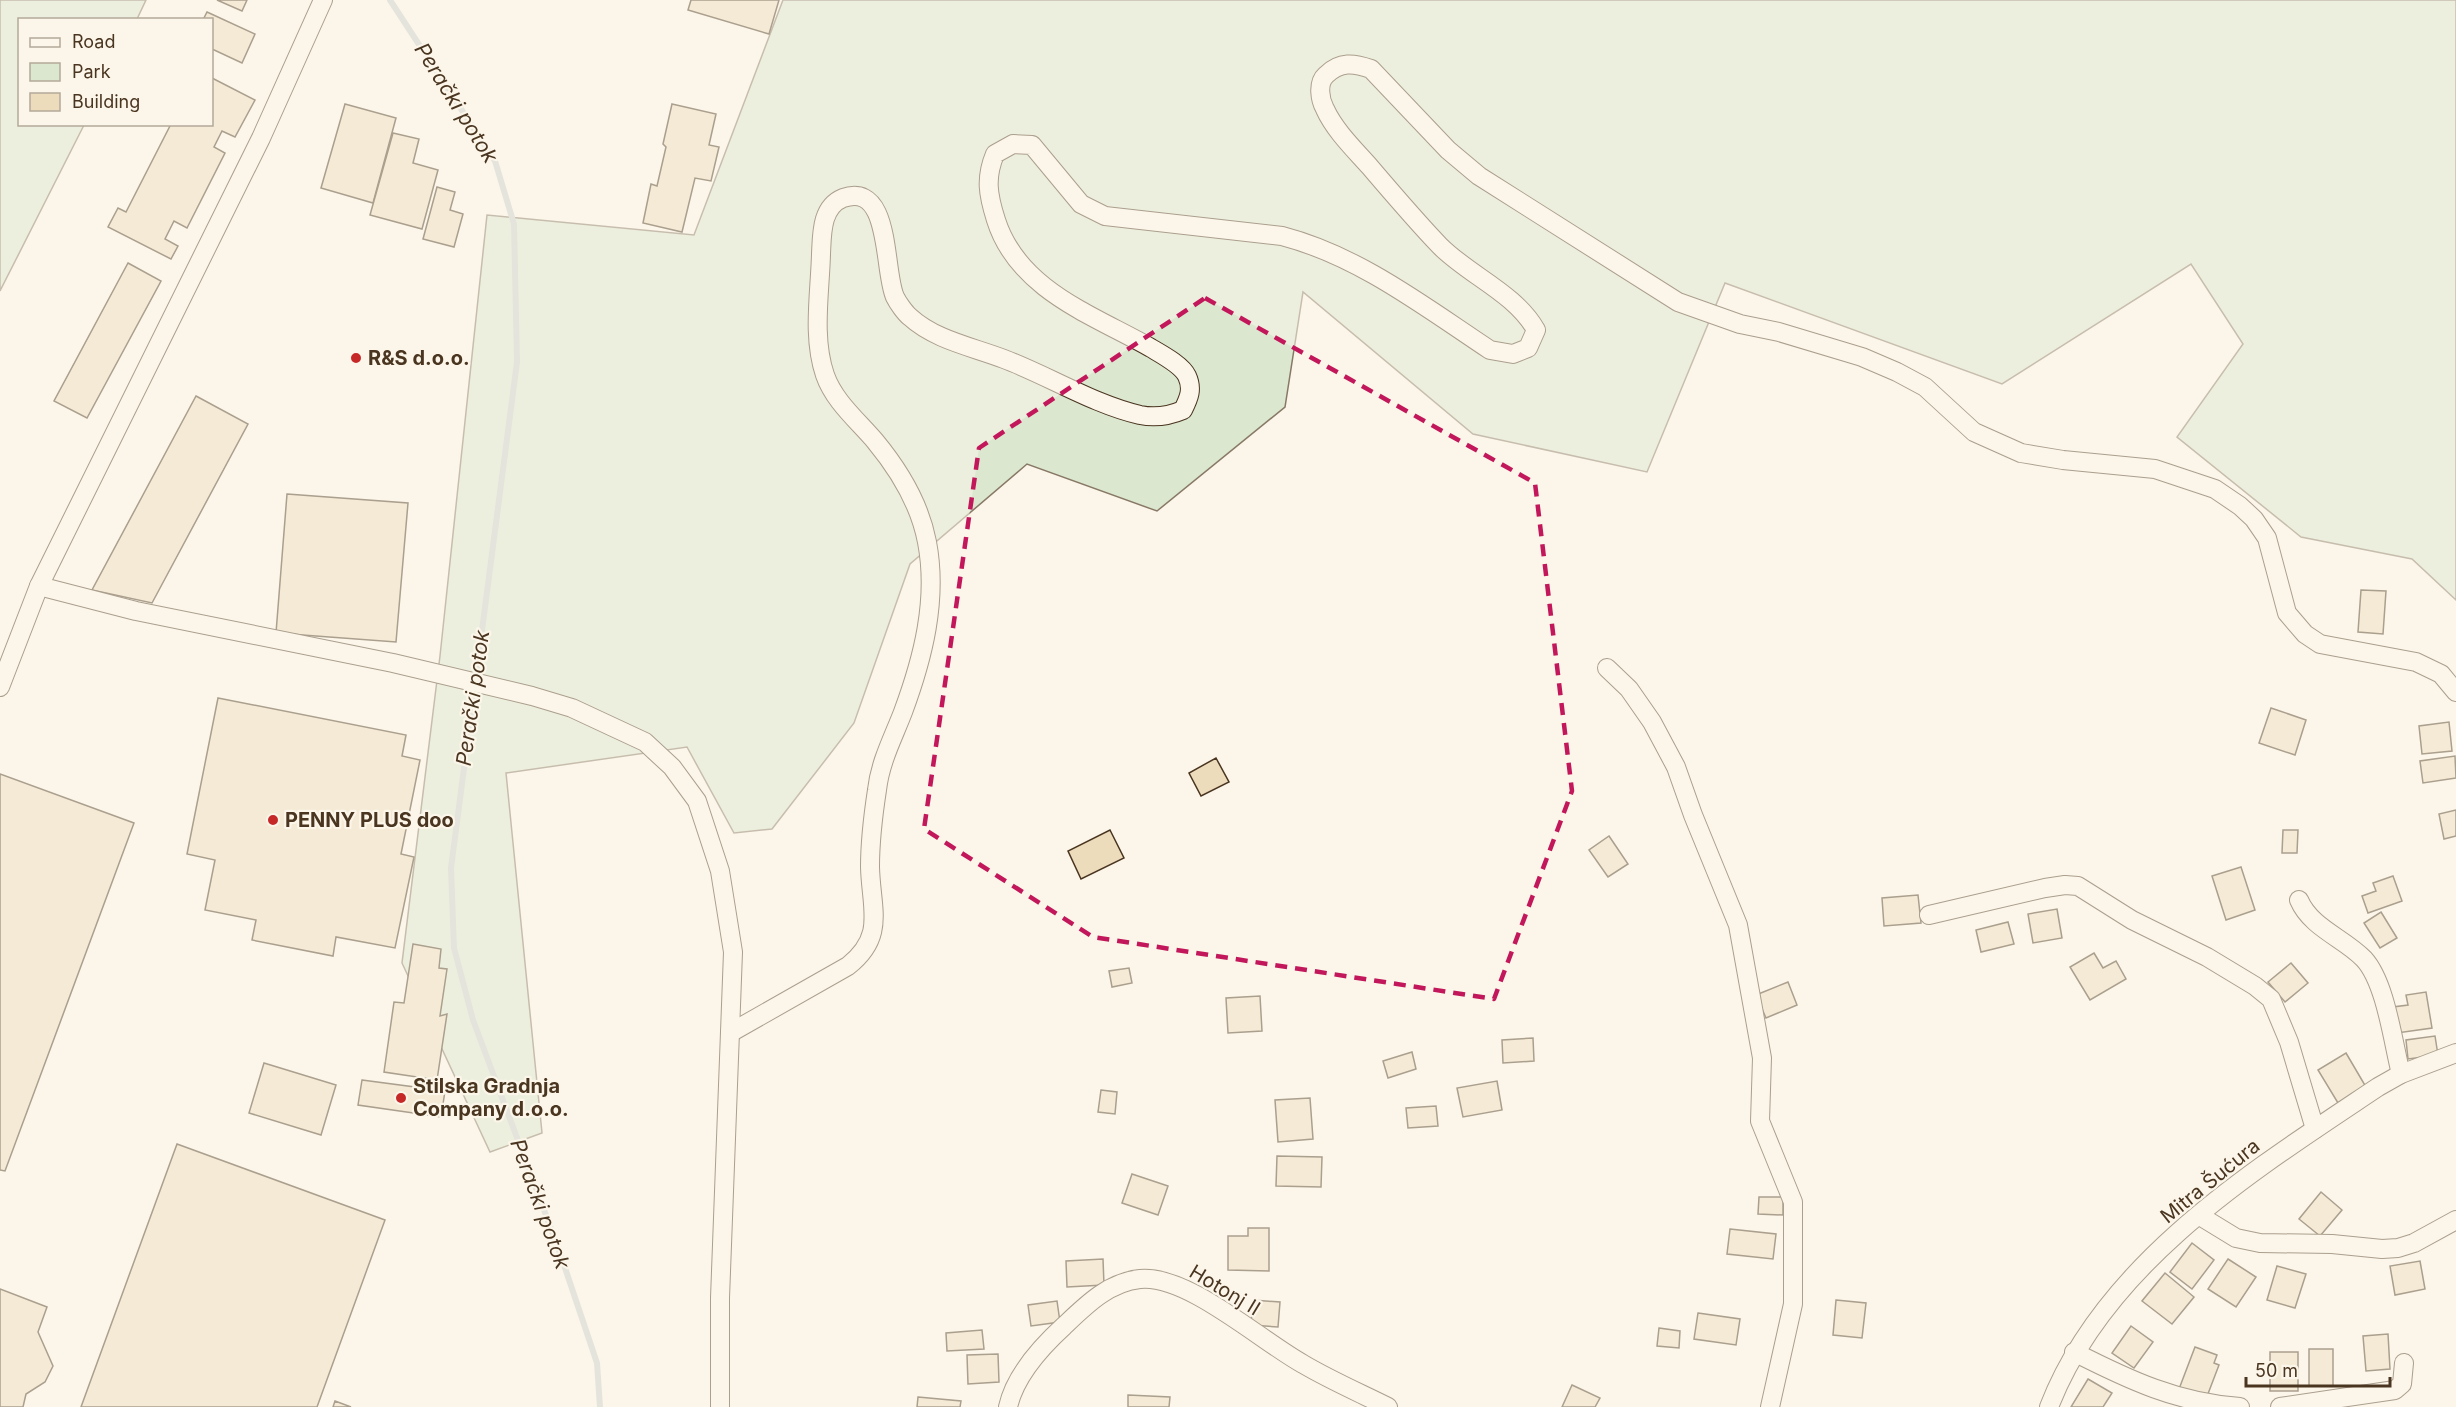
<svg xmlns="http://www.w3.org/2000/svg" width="2456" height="1407" font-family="Inter,sans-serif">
	<rect width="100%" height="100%" fill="#fbf6e9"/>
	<g fill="#dce7d0" stroke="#887966" stroke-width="1.5">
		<path d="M 0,0 L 146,0 L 137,19 L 20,20 L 20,124 L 84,125 L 0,291 Z"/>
		<path d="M 783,0 L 2456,0 L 2456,600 L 2412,559 L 2301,537 L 2177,437 L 2243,344 L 2191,264 L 2002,384 L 1725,283 L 1647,472 L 1473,434 L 1303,292 L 1285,407 L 1157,511 L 1027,464 L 910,564 L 854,723 L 772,829 L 734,833 L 687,747 L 506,773 L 542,1133 L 490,1152 L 402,963 L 440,656 L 487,215 L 694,235 Z"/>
	</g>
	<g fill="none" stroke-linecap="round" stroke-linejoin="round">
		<path stroke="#c9cecd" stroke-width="6" d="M 390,0 L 495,161 L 514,224 L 517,362 L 451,868 L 454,948 L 473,1020 L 559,1250 L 597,1363 L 600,1407"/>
	</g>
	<g fill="#ecdcbc" stroke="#4a3520" stroke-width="1.5">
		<path d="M 217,0 L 247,0 L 242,11 Z"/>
		<path d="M 691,0 L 779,0 L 769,34 L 688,10 Z"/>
		<path d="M 207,12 L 255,34 L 242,63 L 212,49 L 212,20 L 203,20 Z"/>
		<path d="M 212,78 L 255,100 L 235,137 L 222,131 L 214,147 L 225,153 L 187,228 L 174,221 L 165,239 L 178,246 L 171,259 L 108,227 L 118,208 L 126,212 L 171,124 L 212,124 Z"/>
		<path d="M 345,104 L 396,118 L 373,203 L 321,188 Z"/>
		<path d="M 672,104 L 716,114 L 709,145 L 719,147 L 711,181 L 695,178 L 682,232 L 643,223 L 651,184 L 657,186 L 666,147 L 663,144 Z"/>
		<path d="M 393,133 L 419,139 L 413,163 L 438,170 L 422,229 L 370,215 Z"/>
		<path d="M 437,187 L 455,192 L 450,210 L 463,214 L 454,247 L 423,239 Z"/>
		<path d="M 128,263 L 161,281 L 87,418 L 54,401 Z"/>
		<path d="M 196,396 L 248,424 L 152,603 L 92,590 Z"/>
		<path d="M 287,494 L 408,503 L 396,642 L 276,633 Z"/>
		<path d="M 2361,590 L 2386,591 L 2383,634 L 2358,632 Z"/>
		<path d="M 218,698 L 406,735 L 402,756 L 420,760 L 401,854 L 414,857 L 395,948 L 336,937 L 333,956 L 252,940 L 256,920 L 205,910 L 215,860 L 187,854 Z"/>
		<path d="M 2271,708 L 2306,720 L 2295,755 L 2259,743 Z"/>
		<path d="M 2449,722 L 2452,751 L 2422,754 L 2419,726 Z"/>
		<path d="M 2455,756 L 2456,778 L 2423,783 L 2420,761 Z"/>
		<path d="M 1216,758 L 1229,782 L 1201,796 L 1189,773 Z"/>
		<path d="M 0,774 L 134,823 L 5,1171 L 0,1170 Z"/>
		<path d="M 2456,810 L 2456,836 L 2444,839 L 2439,814 Z"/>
		<path d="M 1110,830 L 1124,858 L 1081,879 L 1068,851 Z"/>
		<path d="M 2283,830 L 2298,830 L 2297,853 L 2282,853 Z"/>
		<path d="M 1609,836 L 1628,864 L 1608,877 L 1589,850 Z"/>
		<path d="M 2241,867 L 2255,910 L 2226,920 L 2212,876 Z"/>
		<path d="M 2393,876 L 2402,901 L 2368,913 L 2362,896 L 2376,891 L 2373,883 Z"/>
		<path d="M 1918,895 L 1921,923 L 1884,926 L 1882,898 Z"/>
		<path d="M 2057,909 L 2062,938 L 2033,943 L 2028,914 Z"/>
		<path d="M 2381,912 L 2397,938 L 2380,948 L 2364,923 Z"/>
		<path d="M 2008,922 L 2014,944 L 1981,952 L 1976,930 Z"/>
		<path d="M 413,944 L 441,949 L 439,968 L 447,969 L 440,1016 L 447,1014 L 437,1080 L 384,1072 L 394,1002 L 404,1003 Z"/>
		<path d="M 2094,953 L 2103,968 L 2116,961 L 2126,979 L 2090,1000 L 2070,967 Z"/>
		<path d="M 2291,963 L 2308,983 L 2285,1002 L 2268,982 Z"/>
		<path d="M 1129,968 L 1132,983 L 1112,987 L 1109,971 Z"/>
		<path d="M 1788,982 L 1797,1005 L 1766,1018 L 1756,995 Z"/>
		<path d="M 2426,992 L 2432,1028 L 2397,1033 L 2393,1007 L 2408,1005 L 2406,995 Z"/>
		<path d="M 1260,996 L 1262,1031 L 1228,1033 L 1226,998 Z"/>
		<path d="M 2435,1036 L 2438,1055 L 2408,1059 L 2406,1040 Z"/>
		<path d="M 1533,1038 L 1534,1061 L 1503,1063 L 1502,1040 Z"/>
		<path d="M 1412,1052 L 1416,1069 L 1388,1078 L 1383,1061 Z"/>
		<path d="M 2346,1053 L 2366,1087 L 2338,1103 L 2318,1070 Z"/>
		<path d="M 264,1063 L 336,1085 L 321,1135 L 249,1113 Z"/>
		<path d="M 362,1080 L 445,1091 L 441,1117 L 358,1105 Z"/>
		<path d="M 1497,1081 L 1502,1110 L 1463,1117 L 1457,1088 Z"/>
		<path d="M 1101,1090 L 1117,1092 L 1115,1114 L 1098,1112 Z"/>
		<path d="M 1310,1098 L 1313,1139 L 1278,1142 L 1275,1100 Z"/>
		<path d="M 1436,1106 L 1438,1126 L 1408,1128 L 1406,1108 Z"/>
		<path d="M 177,1144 L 385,1220 L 317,1407 L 81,1407 Z"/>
		<path d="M 1277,1156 L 1322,1157 L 1321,1187 L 1276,1186 Z"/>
		<path d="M 1132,1174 L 1168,1186 L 1158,1215 L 1122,1203 Z"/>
		<path d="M 2321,1192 L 2342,1210 L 2320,1236 L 2299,1219 Z"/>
		<path d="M 1759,1197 L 1783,1197 L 1783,1215 L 1758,1214 Z"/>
		<path d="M 1248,1228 L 1269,1228 L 1269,1271 L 1228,1270 L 1228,1236 L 1248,1236 Z"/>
		<path d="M 1730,1229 L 1776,1234 L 1773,1259 L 1727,1254 Z"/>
		<path d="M 2192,1243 L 2214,1260 L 2192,1289 L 2170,1272 Z"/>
		<path d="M 1103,1259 L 1104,1285 L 1067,1287 L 1066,1261 Z"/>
		<path d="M 2228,1259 L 2256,1277 L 2236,1307 L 2208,1289 Z"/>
		<path d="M 2420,1261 L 2425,1289 L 2395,1295 L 2390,1266 Z"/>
		<path d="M 2277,1266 L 2306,1274 L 2295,1308 L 2267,1300 Z"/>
		<path d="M 2165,1273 L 2194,1297 L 2172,1324 L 2142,1301 Z"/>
		<path d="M 0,1289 L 47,1307 L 38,1332 L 53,1366 L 45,1382 L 26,1394 L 23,1407 L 0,1407 Z"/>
		<path d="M 1253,1300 L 1280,1302 L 1278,1327 L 1251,1325 Z"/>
		<path d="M 1836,1300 L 1866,1303 L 1862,1338 L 1833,1335 Z"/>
		<path d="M 1057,1301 L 1060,1322 L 1031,1326 L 1028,1305 Z"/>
		<path d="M 1698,1313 L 1740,1319 L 1736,1345 L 1694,1339 Z"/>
		<path d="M 2131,1326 L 2153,1342 L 2134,1368 L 2112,1353 Z"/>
		<path d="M 1659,1328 L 1680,1331 L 1679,1348 L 1657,1346 Z"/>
		<path d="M 982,1330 L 984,1349 L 947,1351 L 946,1333 Z"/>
		<path d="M 2388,1334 L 2390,1369 L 2366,1371 L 2363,1336 Z"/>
		<path d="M 2195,1347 L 2217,1355 L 2214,1363 L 2219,1365 L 2206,1399 L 2179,1389 Z"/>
		<rect x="2309" y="1349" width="24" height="37"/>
		<rect x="2270" y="1352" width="28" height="39"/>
		<path d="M 998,1354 L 999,1382 L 968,1384 L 967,1355 Z"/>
		<path d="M 2088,1379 L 2112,1393 L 2103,1407 L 2071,1407 Z"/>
		<path d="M 1572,1385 L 1600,1398 L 1595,1407 L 1562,1407 Z"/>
		<path d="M 1128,1395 L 1170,1397 L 1169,1407 L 1128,1407 Z"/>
		<path d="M 918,1397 L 961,1401 L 960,1407 L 917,1407 Z"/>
		<path d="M 335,1401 L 351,1407 L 333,1407 Z"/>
	</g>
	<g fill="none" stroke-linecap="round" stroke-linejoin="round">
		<g stroke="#4a3520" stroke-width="20">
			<g id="minor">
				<path d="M 39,586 L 136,611 L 393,663 L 532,696 L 572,708 L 645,742 L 672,767 L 697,801 L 720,871 L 733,952 L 720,1298 L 720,1407"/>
				<path d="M 1607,668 L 1629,689 L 1652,722 L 1676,767 L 1693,815 L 1738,925 L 1762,1058 L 1760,1121 L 1793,1202 L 1793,1304 L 1770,1407"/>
				<path d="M 0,687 L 39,586 L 261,138 L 323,0"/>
				<path d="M 2299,900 C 2311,928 2344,938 2364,959 C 2386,983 2393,1043 2401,1074"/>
				<path d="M 1929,915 L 2045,888 L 2065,885 L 2078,886 L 2132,920 L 2207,957 L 2255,986 L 2271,999 L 2289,1042 L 2315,1129"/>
				<path d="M 730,1033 L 848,966 C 886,936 871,909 870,867 C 870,841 873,816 877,790 C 880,762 893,738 903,712 C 923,658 938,600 927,542 C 920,505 899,470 875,441 C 857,420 834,401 825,375 C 812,337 820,293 821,254 C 822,234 821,207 843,198 C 892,181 883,271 895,297 C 898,303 905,313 910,317 C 935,340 973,347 1004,359 C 1049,376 1093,404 1140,415 C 1155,418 1169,416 1183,410 C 1189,398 1193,389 1187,376 C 1182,365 1161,354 1151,348 C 1093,315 1018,290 996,220 C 988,195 985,178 995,154 L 1013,144 L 1032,145 L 1081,204 L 1105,216 L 1282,236 C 1359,256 1425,307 1490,350 L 1513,354 L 1528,348 L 1536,330 C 1515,293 1470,276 1440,246 C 1416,221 1393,194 1370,167 C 1355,150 1335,131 1325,109 C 1320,100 1317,83 1326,75 C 1340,61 1354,63 1371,69 L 1448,150 L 1479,176 L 1678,302 L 1740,324 L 1779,332 L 1862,357 L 1897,372 L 1925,387 L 1974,432 L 2021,453 L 2063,460 L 2155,469 L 2215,489 L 2240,506 L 2254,519 L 2267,538 L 2287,613 L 2305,634 L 2320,644 L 2416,662 L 2441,674 L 2456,692"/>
				<path d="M 2200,1216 L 2236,1238 L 2260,1243 L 2332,1244 L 2382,1249 L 2398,1248 L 2414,1243 L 2456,1220"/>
				<path d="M 2074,1352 C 2129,1380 2178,1403 2240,1407"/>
				<path d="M 1008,1407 C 1015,1375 1041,1347 1064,1326 C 1086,1305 1109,1282 1140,1279 C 1187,1274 1261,1341 1303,1364 C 1330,1380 1360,1393 1388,1407"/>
				<path d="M 2049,1407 C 2105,1262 2254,1170 2378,1087 L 2401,1074 L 2456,1053"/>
				<path d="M 2280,1407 L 2395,1390 L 2402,1384 L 2404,1363"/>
			</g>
		</g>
		<use href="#minor" stroke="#fbf6e9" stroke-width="18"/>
	</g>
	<path d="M0 0H2456V1407H0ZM 1205,298 L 1535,483 L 1572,791 L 1494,999 L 1093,937 L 924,829 L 979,448 Z" fill="#fbf6e9" fill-opacity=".55" fill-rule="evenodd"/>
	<path fill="none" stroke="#c2185b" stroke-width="4.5" stroke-dasharray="12 8" stroke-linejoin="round" d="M 1205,298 L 1535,483 L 1572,791 L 1494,999 L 1093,937 L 924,829 L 979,448 Z"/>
	<g fill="#c62828" stroke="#fbf6e9" stroke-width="2">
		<circle cx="356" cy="358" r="6"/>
		<circle cx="273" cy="820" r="6"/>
		<circle cx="401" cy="1098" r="6"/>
	</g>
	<g text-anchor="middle" stroke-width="4.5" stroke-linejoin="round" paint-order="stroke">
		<g font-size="20" font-weight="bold" fill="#4a3520" stroke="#fbf6e9" text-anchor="start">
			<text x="368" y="365">R&amp;S d.o.o.</text>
			<text x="285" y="827">PENNY PLUS doo</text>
			<text x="413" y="1093">Stilska Gradnja<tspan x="413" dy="23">Company d.o.o.</tspan></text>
		</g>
		<g font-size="20" fill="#4a3520" stroke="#fbf6e9">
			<text transform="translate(2210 1181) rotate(-39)" y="7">Mitra Šućura</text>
			<text transform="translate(1225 1290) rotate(31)" y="7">Hotonj II</text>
		</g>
		<g font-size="21" font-style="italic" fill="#4a3520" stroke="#fbf6e9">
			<text transform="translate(456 103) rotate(58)" y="7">Perački potok</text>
			<text transform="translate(473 698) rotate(-82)" y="7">Perački potok</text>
			<text transform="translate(540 1204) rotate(70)" y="7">Perački potok</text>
		</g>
	</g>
	<rect x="18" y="18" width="195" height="108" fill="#fbf6e9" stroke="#b4a999" stroke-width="1.5"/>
	<rect x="30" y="38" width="30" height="9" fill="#fbf6e9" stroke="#b4a999" stroke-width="1.5"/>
	<text x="72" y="48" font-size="18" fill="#4a3520">Road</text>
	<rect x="30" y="63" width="30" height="18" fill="#dce7d0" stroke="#b4a999" stroke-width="1.5"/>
	<text x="72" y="78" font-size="18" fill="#4a3520">Park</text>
	<rect x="30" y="93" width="30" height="18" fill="#ecdcbc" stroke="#b4a999" stroke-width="1.5"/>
	<text x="72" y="108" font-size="18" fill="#4a3520">Building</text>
	<path d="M2246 1377v9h144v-9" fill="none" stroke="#4a3520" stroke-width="3"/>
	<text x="2255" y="1377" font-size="18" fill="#4a3520" stroke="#fbf6e9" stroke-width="4.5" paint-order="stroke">50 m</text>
</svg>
